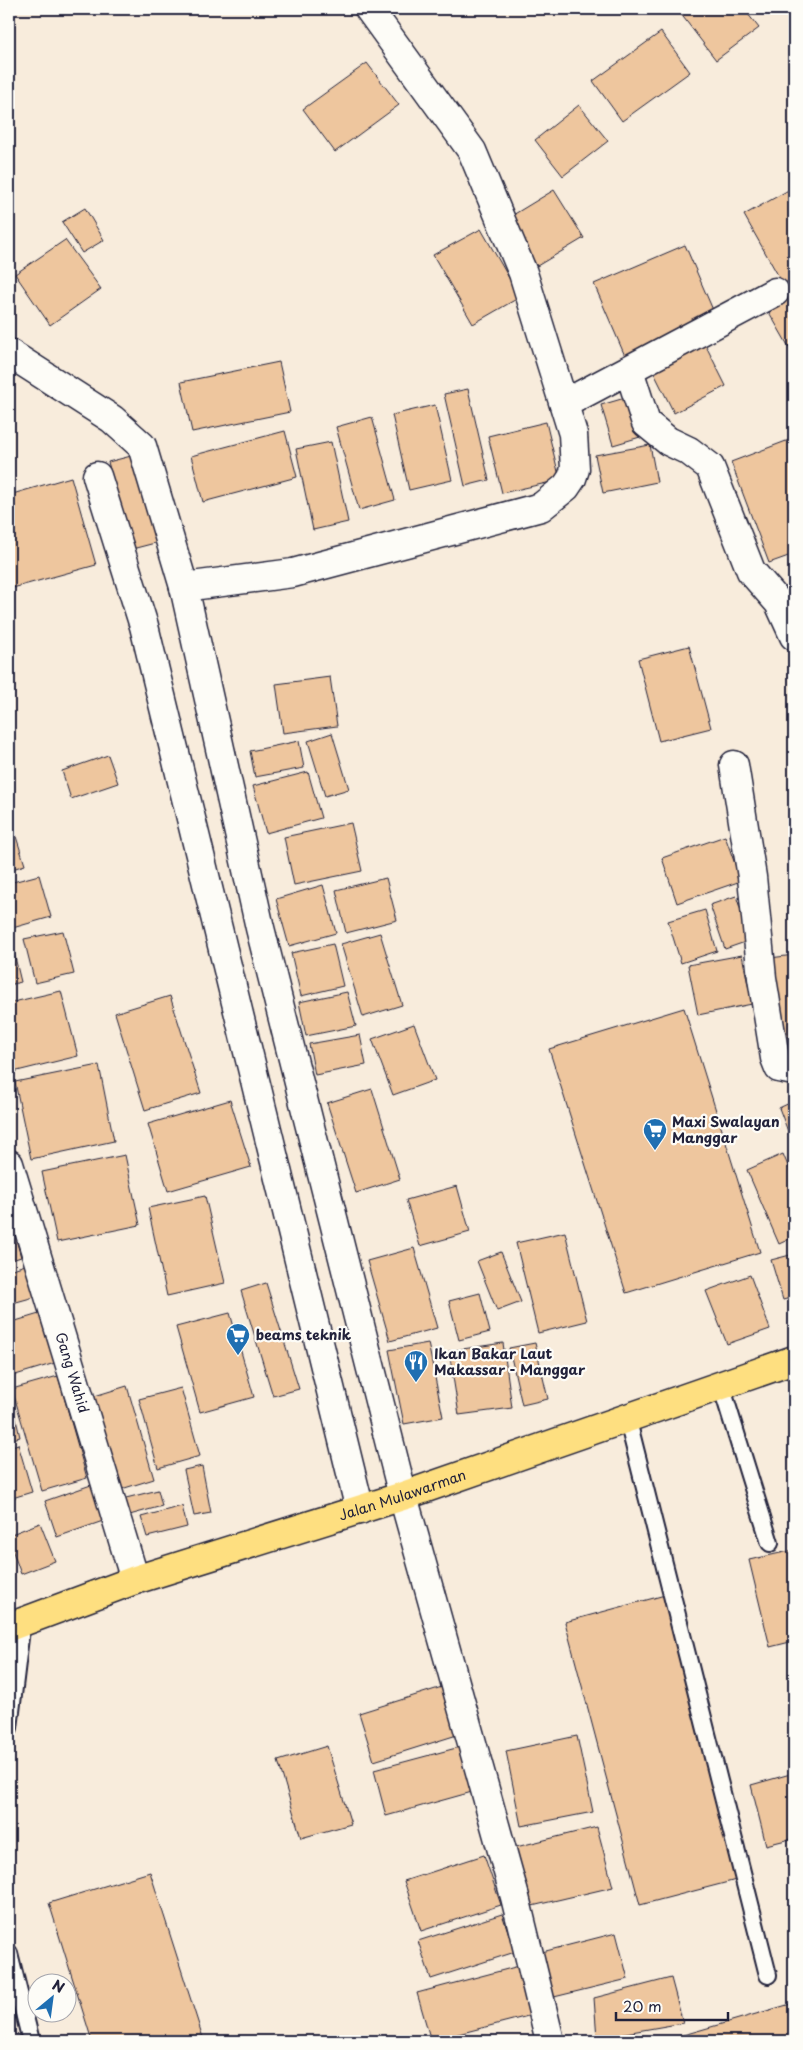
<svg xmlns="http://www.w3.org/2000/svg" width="803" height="2050" font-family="'Playpen Sans',sans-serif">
	<rect width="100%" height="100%" fill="#f8ecdc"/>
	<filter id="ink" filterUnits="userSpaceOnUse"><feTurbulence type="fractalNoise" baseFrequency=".02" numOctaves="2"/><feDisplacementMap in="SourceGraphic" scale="10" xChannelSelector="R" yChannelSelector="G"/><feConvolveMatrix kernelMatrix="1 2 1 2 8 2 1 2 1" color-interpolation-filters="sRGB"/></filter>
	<g filter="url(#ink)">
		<g fill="#eec69e" stroke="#22223b">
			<path d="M 677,9 L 744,9 L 759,28 L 716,60 Z"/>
			<path d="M 661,32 L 690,72 L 622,121 L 593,81 Z"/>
			<path d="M 367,63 L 399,105 L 335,152 L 303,109 Z"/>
			<path d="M 579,105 L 608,141 L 563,176 L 535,140 Z"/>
			<path d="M 794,187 L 794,278 L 783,284 L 744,215 Z"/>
			<path d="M 554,190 L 584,238 L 537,266 L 508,218 Z"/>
			<path d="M 85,208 L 104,240 L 82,253 L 62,222 Z"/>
			<path d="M 481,229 L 520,297 L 473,324 L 433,255 Z"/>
			<path d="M 65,240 L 101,289 L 50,325 L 15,274 Z"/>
			<path d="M 685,245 L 716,317 L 625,356 L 594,284 Z"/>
			<path d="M 794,291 L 794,356 L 766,307 Z"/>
			<path d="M 704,342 L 726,386 L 674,413 L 652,369 Z"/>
			<path d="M 279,362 L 290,412 L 192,432 L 181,382 Z"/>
			<path d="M 468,389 L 489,480 L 465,486 L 444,394 Z"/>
			<path d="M 635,395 L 647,435 L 613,445 L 601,405 Z"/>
			<path d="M 435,405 L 452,480 L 409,490 L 392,415 Z"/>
			<path d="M 372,417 L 395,500 L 359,510 L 336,427 Z"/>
			<path d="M 546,422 L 560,480 L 502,493 L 488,436 Z"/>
			<path d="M 285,431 L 297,477 L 203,502 L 191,456 Z"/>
			<path d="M 794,438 L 794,554 L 769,563 L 731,462 Z"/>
			<path d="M 331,442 L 348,522 L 313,530 L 296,449 Z"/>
			<path d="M 650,445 L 657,482 L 603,493 L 595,455 Z"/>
			<path d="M 135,455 L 159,542 L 132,549 L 108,462 Z"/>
			<path d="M 71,477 L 96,565 L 9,589 L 9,495 Z"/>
			<path d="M 689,646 L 711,728 L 659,741 L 638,659 Z"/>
			<path d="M 330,677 L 337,726 L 283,733 L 276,684 Z"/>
			<path d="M 332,733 L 349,789 L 325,796 L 308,741 Z"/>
			<path d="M 299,741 L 304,768 L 255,777 L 250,751 Z"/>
			<path d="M 108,755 L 118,783 L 71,799 L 62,771 Z"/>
			<path d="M 308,772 L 321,818 L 266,833 L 253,786 Z"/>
			<path d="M 9,790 L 15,809 L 9,811 Z"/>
			<path d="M 351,823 L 362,871 L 294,885 L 284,837 Z"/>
			<path d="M 13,827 L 25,865 L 9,870 L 9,828 Z"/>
			<path d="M 725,836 L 741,881 L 677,903 L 662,858 Z"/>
			<path d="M 39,875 L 51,917 L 9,929 L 9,883 Z"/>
			<path d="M 386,878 L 397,920 L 346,933 L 336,890 Z"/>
			<path d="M 323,885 L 336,933 L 289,946 L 276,899 Z"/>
			<path d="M 736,896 L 751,940 L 725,949 L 710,905 Z"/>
			<path d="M 705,910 L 717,951 L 681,963 L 668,921 Z"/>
			<path d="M 63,931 L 74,974 L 35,983 L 24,939 Z"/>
			<path d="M 380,933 L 402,1005 L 363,1017 L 341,944 Z"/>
			<path d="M 333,944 L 343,986 L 301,996 L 291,953 Z"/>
			<path d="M 13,949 L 21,982 L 9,985 L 9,950 Z"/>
			<path d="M 742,955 L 752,1004 L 698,1015 L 688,965 Z"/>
			<path d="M 794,955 L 794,1036 L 783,1038 L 770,958 Z"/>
			<path d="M 61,991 L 78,1056 L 9,1073 L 9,1003 Z"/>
			<path d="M 347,992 L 356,1026 L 306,1036 L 299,1002 Z"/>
			<path d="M 170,996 L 201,1093 L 145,1110 L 115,1013 Z"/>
			<path d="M 684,1008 L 760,1252 L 626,1293 L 549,1049 Z"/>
			<path d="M 414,1024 L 435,1080 L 393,1095 L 372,1039 Z"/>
			<path d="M 360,1035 L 366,1065 L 315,1075 L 309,1044 Z"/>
			<path d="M 99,1065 L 114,1141 L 31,1159 L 15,1082 Z"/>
			<path d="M 372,1089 L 400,1179 L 356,1193 L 327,1103 Z"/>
			<path d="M 230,1100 L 251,1167 L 168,1191 L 148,1124 Z"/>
			<path d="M 794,1101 L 794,1147 L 779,1108 Z"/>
			<path d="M 783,1154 L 794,1180 L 794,1237 L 779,1244 L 747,1170 Z"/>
			<path d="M 125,1155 L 140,1225 L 57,1242 L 42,1172 Z"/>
			<path d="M 457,1186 L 470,1232 L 420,1246 L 406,1200 Z"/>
			<path d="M 205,1196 L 225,1283 L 167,1296 L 148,1208 Z"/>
			<path d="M 9,1200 L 19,1226 L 9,1229 Z"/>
			<path d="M 565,1232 L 587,1321 L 538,1333 L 516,1243 Z"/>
			<path d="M 15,1236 L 21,1257 L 9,1261 L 9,1238 Z"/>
			<path d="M 414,1248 L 437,1328 L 390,1341 L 367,1261 Z"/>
			<path d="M 501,1252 L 521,1302 L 497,1311 L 477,1261 Z"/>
			<path d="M 794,1254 L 794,1297 L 783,1300 L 771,1260 Z"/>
			<path d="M 29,1264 L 38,1296 L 9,1304 L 9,1270 Z"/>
			<path d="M 750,1275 L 770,1329 L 727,1344 L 706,1291 Z"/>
			<path d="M 266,1283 L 299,1389 L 273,1396 L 241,1291 Z"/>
			<path d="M 480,1293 L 490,1332 L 459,1340 L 449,1301 Z"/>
			<path d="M 230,1313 L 254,1397 L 200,1412 L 176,1327 Z"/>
			<path d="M 39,1314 L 55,1363 L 9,1377 L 9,1323 Z"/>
			<path d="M 428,1343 L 443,1417 L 404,1424 L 389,1350 Z"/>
			<path d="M 503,1343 L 512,1408 L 459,1415 L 449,1351 Z"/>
			<path d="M 535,1343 L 548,1399 L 522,1405 L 509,1348 Z"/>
			<path d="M 58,1376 L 87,1478 L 42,1491 L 12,1389 Z"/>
			<path d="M 127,1386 L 154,1479 L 115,1491 L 88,1398 Z"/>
			<path d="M 181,1388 L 200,1456 L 158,1468 L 139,1399 Z"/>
			<path d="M 15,1415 L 20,1437 L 9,1440 L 9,1417 Z"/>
			<path d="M 18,1444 L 32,1492 L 9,1499 L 9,1447 Z"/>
			<path d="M 202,1466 L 211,1513 L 194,1516 L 184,1470 Z"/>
			<path d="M 91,1485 L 103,1521 L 57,1537 L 45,1501 Z"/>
			<path d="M 158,1490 L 162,1506 L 126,1516 L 122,1499 Z"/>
			<path d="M 182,1506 L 187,1527 L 147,1537 L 141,1517 Z"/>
			<path d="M 40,1523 L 55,1561 L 21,1574 L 9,1541 L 9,1535 Z"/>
			<path d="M 794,1550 L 794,1641 L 770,1647 L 749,1560 Z"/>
			<path d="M 665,1595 L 740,1879 L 640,1905 L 565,1622 Z"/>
			<path d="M 442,1687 L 457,1735 L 374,1761 L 359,1713 Z"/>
			<path d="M 577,1736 L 593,1812 L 521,1826 L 506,1751 Z"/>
			<path d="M 327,1746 L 351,1824 L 301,1838 L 278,1761 Z"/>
			<path d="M 460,1747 L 472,1792 L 386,1816 L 374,1770 Z"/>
			<path d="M 794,1773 L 794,1838 L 766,1845 L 751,1785 Z"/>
			<path d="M 597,1827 L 613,1887 L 532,1906 L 516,1847 Z"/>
			<path d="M 484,1855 L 501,1905 L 421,1931 L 404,1881 Z"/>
			<path d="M 150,1872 L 204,2041 L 92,2041 L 49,1903 Z"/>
			<path d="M 502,1914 L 515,1952 L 431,1979 L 418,1941 Z"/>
			<path d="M 616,1933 L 628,1979 L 554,1997 L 542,1952 Z"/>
			<path d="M 519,1966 L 532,2015 L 431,2041 L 417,1993 Z"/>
			<path d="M 671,1978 L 683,2023 L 597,2038 L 594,1998 Z"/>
			<path d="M 794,2003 L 794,2041 L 666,2040 Z"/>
			<path d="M 9,2022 L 15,2041 L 9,2041 Z"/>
		</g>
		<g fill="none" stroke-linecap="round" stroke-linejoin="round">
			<g stroke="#22223b" stroke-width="20">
				<g id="lane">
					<path d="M 721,1385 L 770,1543"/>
					<path d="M 627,1417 L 768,1975"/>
					<path d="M 9,1728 L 22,1621"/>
					<path d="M 9,1953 L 31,2041"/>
				</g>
			</g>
			<g stroke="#22223b" stroke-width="31">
				<g id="street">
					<path d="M 369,9 L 472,151 L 523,273 L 573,434 L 575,469 L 572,478 L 566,487 L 541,507 L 293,573 L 184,587 L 260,928 L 403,1496 L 515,1897 L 550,2041"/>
					<path d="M 9,353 L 112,419 L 142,446 L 184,587"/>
					<path d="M 629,370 L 646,423 L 668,441 L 689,451 L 710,467 L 751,571 L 779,603 L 794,636"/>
					<path d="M 564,404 L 775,292"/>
					<path d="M 97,476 L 144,626 L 360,1510"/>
					<path d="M 734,765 L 752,877 L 762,978 L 775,1058 L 779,1068 L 794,1071"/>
					<path id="s1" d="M 9,1164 L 135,1580"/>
				</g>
			</g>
			<g stroke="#22223b" stroke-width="31">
				<g id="primary">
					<path id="s2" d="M 9,1627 L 135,1580 L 403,1496 L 794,1360"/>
				</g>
			</g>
			<use href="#lane" stroke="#fdfcf7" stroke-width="16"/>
			<use href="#street" stroke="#fdfcf7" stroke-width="28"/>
			<use href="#primary" stroke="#fedf80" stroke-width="28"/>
		</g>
	</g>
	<defs>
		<g id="supermarket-pin" transform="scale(1.25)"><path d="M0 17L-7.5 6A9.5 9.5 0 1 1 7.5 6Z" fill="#1f6fb2" stroke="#fdfcf7"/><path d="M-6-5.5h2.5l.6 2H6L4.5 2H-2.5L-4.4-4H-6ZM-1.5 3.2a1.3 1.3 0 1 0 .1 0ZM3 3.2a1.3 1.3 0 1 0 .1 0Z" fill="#fff"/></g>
		<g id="restaurant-pin" transform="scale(1.25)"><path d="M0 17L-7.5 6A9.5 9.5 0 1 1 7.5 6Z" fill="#1f6fb2" stroke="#fdfcf7"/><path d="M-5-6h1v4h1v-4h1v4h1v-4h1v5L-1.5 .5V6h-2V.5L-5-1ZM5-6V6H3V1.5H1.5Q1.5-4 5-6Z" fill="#fff"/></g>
	</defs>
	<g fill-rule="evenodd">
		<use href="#supermarket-pin" x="655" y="1130"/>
		<use href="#supermarket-pin" x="238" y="1335"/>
		<use href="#restaurant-pin" x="416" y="1362"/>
	</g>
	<g text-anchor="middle" stroke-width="4.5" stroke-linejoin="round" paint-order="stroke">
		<g font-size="14" font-weight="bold" fill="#22223b" stroke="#fdfcf7" text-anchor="start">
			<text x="672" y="1127">Maxi Swalayan<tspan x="672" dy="16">Manggar</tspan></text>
			<text x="256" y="1340">beams teknik</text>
			<text x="434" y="1359">Ikan Bakar Laut<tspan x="434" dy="16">Makassar - Manggar</tspan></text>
		</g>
		<g font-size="14" fill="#22223b" stroke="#fdfcf7">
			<text dy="5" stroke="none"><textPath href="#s1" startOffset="218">Gang Wahid</textPath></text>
			<text dy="5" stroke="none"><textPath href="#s2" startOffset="415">Jalan Mulawarman</textPath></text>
		</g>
	</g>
	<rect width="803" height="2050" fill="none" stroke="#fdfcf7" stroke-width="30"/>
	<rect x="15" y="15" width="773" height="2020" fill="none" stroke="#22223b" stroke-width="2" filter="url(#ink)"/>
	<g transform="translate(52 1998) rotate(29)"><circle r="24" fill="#fdfcf7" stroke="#a5a5ac"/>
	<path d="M0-4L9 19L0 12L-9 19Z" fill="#1f6fb2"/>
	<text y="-8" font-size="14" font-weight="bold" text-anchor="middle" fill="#22223b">N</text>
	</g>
	<path d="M616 2012v8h112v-8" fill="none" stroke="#22223b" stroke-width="2.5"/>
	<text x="623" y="2012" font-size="15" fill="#22223b" stroke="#fdfcf7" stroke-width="4" paint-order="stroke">20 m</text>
</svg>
